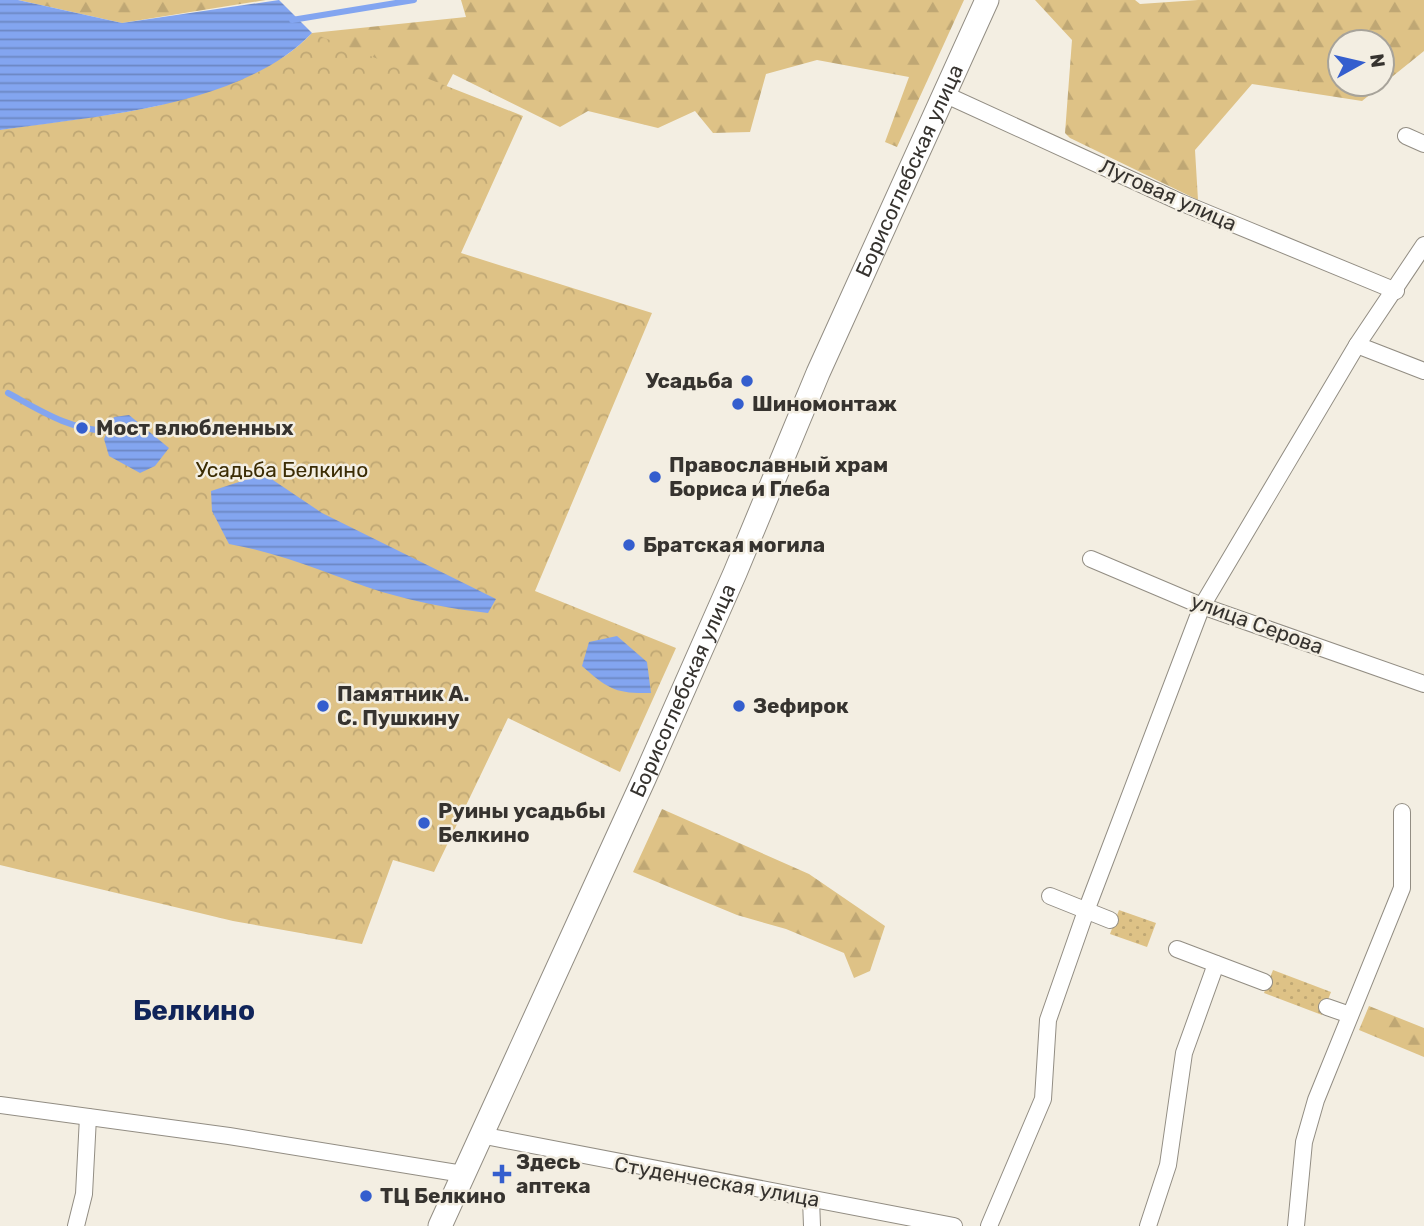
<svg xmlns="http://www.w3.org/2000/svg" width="1424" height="1226" font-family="Rubik,sans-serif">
	<defs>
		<pattern id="grass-dots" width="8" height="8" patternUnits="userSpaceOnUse" patternTransform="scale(1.75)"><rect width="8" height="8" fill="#dec286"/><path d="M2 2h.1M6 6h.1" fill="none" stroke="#bfa774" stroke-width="1.8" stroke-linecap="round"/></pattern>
		<pattern id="forest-firs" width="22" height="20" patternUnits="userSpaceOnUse" patternTransform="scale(1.75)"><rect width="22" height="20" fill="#dec286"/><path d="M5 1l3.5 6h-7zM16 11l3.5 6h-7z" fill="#bfa774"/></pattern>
		<pattern id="park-crowns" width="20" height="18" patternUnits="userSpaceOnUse" patternTransform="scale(1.75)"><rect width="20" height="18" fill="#dec286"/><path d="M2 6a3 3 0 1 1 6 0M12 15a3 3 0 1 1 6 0" fill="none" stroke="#bfa774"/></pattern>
		<pattern id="water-rules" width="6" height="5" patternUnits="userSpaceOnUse" patternTransform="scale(1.75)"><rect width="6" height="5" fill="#83a5f0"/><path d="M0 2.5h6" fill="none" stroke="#6c87c3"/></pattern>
	</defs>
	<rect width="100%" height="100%" fill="#f3eee2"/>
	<g fill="url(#grass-dots)">
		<path d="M 1119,910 L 1156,923 L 1147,947 L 1110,934 Z"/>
		<path d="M 1273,970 L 1331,992 L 1322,1015 L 1264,993 Z"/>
	</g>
	<g fill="url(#forest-firs)" fill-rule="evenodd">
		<path d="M 18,0 L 266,0 L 122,23 Z"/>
		<path d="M 461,0 L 964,0 L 897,147 L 885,142 L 909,77 L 817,60 L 766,74 L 750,132 L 713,133 L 695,111 L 658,128 L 588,111 L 560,127 L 453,74 L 419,138 L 0,130 L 151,109 L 292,54 L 312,33 L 466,17 Z"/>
		<path d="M 1035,0 L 1135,0 L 1140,4 L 1198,0 L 1424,0 L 1424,51 L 1362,101 L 1252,84 L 1195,150 L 1198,200 L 1070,138 L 1065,133 L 1072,40 ZM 1340,42 L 1382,42 L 1382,84 L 1340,84 Z"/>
		<path d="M 662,809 L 809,874 L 885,926 L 870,971 L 854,978 L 844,953 L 786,929 L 737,915 L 633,872 Z"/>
		<path d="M 1369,1006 L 1424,1028 L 1424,1057 L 1359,1030 Z"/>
	</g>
	<path fill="url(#park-crowns)" d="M 312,33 L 523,116 L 461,253 L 652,313 L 535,591 L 676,648 L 620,772 L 508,718 L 434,872 L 393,860 L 362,944 L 233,921 L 0,865 L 0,130 C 96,116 242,107 312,33 Z"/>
	<g fill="url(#water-rules)">
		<path d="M 0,0 L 18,0 L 122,23 L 279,0 L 312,33 C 241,107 97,116 0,130 Z"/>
		<path d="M 129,415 L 169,448 L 155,466 L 140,473 L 109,456 L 104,439 L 114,417 Z"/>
		<path d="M 264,474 L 322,513 L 496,599 L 488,613 C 451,609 417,602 382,592 C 329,575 286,554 229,544 L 212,511 L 211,491 Z"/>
		<path d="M 617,636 L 647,662 L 651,693 C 616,694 608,689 582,666 L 589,642 Z"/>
	</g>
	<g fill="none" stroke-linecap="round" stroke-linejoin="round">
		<g stroke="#83a5f0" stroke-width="6">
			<path d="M 292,20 L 414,0"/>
			<path d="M 8,393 C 41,411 70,430 108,431"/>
		</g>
		<g stroke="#928d83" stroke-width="18">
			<g id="street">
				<path d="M 944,94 L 1180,202 L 1396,291"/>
				<path d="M 1406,136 L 1424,144"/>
				<path d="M 1357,345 L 1424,371"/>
				<path d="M 1091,559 L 1202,606 L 1424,684"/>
				<path d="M 1050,896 L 1110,920"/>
				<path d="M 1177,949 L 1264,982"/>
				<path d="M 1327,1007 L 1350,1015"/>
				<path d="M 0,1105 L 229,1136 L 463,1174"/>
				<path d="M 480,1135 L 954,1226"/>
				<path d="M 811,1199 L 812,1226"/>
				<path d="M 76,1226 L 84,1194 L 88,1117"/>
				<path d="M 989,1226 L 1043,1099 L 1048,1020 L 1086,911 L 1202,606 L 1357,345 L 1424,245"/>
				<path d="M 1148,1226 L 1168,1165 L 1184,1053 L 1216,964"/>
				<path d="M 1296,1226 L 1304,1142 L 1316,1100 L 1402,888 L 1402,812"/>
			</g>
		</g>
		<g stroke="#928d83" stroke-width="25">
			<g id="secondary">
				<path id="s1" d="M 440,1226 L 644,779 L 735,573 L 818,373 L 987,0"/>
			</g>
		</g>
		<use href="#street" stroke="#fff" stroke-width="16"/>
		<use href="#secondary" stroke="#fff" stroke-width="23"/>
	</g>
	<g fill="#345ece" stroke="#f3eee2" stroke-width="2.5">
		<circle cx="747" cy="381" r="7"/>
		<circle cx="738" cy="404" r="7"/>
		<circle cx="82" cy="428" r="7"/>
		<circle cx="655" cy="477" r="7"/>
		<circle cx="629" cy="545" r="7"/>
		<circle cx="323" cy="706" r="7"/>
		<circle cx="739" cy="706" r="7"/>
		<circle cx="424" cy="823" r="7"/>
		<path d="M498.5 1163.5h7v7h7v7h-7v7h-7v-7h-7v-7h7z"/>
		<circle cx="366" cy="1196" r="7"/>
	</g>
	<g text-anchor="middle" stroke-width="5" stroke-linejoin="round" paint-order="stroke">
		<g font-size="21" fill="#36332f" stroke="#f3eee2">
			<text dy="7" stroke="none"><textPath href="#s1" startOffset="1155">Борисоглебская улица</textPath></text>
			<text transform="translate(1168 195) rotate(24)" y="7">Луговая улица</text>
			<text transform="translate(1257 624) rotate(20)" y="7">улица Серова</text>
			<text dy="7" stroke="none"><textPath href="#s1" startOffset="588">Борисоглебская улица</textPath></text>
			<text transform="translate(717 1182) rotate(10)" y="7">Студенческая улица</text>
		</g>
		<g font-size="21" font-weight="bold" fill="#36332f" stroke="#f3eee2" text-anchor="start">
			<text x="733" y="388" text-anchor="end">Усадьба</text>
			<text x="752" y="411">Шиномонтаж</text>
			<text x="96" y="435">Мост влюбленных</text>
			<text x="669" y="472">Православный храм<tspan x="669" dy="24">Бориса и Глеба</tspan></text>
			<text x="643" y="552">Братская могила</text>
			<text x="337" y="701">Памятник А.<tspan x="337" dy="24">С. Пушкину</tspan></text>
			<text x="753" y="713">Зефирок</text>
			<text x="438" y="818">Руины усадьбы<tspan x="438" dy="24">Белкино</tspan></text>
			<text x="516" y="1169">Здесь<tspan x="516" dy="24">аптека</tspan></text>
			<text x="380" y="1203">ТЦ Белкино</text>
		</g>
		<g font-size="21" fill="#3b2c04" stroke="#f3eee2">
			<text x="282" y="477">Усадьба Белкино</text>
		</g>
		<g font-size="28" font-weight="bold" fill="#10245a" stroke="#f3eee2">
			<text x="194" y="1020">Белкино</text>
		</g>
	</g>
	<g transform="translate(1361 63) rotate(82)"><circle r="33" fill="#f3eee2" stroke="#a7a39a" stroke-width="2"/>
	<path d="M0-5L12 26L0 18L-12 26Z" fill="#345ece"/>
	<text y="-10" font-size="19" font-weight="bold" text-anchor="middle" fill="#36332f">N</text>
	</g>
</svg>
